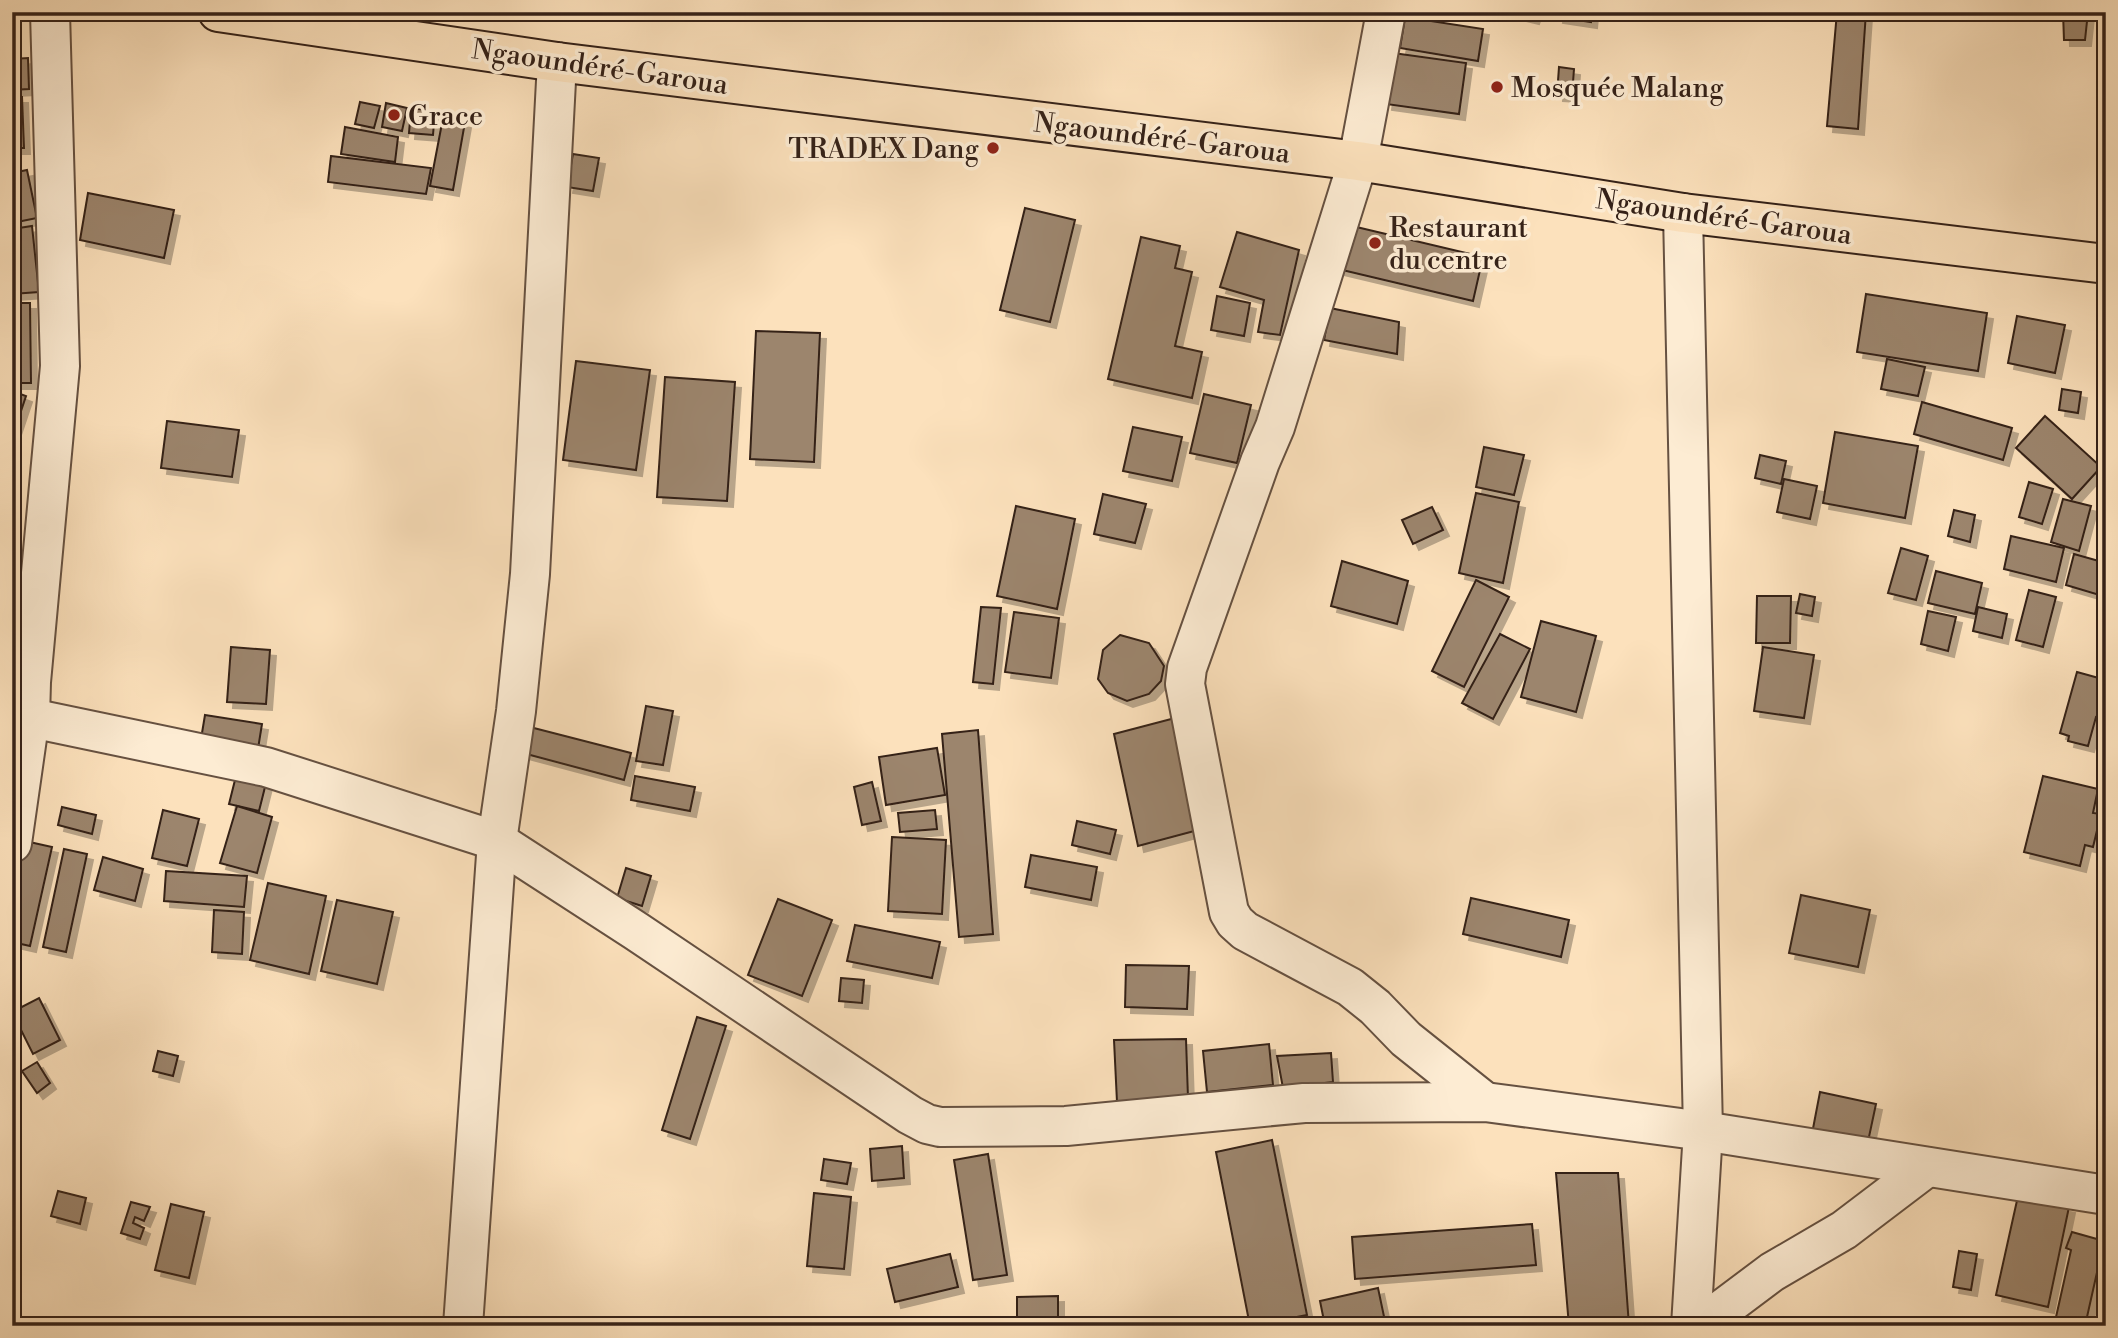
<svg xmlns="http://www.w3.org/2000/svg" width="2118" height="1338" font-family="'Libre Bodoni',serif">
	<defs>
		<filter id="shadow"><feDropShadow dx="6" dy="6" stdDeviation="0" flood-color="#0004"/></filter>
	</defs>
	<rect width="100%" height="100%" fill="#fce1bc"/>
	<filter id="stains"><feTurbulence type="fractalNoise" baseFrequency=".00286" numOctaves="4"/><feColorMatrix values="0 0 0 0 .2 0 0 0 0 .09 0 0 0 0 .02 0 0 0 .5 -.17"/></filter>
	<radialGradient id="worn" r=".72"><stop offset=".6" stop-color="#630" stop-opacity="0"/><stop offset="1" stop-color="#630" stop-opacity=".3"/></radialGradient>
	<g fill="#9c856d" stroke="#342118" stroke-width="2" filter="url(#shadow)">
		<path d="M 1507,12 L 1535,12 L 1533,18 Z"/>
		<path d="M 1558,12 L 1592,12 L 1591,22 L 1557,17 Z"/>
		<path d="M 1837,12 L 1866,12 L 1858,129 L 1827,126 Z"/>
		<path d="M 2063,12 L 2088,12 L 2085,40 L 2064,40 Z"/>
		<path d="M 1405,17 L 1483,29 L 1478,61 L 1400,48 Z"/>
		<path d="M 1393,53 L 1466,63 L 1459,114 L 1386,104 Z"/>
		<path d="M 28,58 L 29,89 L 12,90 L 12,59 Z"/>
		<path d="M 1559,67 L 1574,69 L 1572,96 L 1557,95 Z"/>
		<path d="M 12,97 L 22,97 L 24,148 L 12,148 Z"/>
		<path d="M 360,102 L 380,106 L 374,128 L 355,124 Z"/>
		<path d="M 386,103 L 407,108 L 402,131 L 382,127 Z"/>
		<path d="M 411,108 L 435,111 L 433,135 L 409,133 Z"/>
		<path d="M 443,118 L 465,122 L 453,190 L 430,186 Z"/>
		<path d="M 345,127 L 398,137 L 395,162 L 341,154 Z"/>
		<path d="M 573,154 L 599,158 L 593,191 L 567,187 Z"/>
		<path d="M 331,156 L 431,168 L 426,194 L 328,182 Z"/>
		<path d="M 27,170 L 37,218 L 12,223 L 12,173 Z"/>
		<path d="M 88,193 L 174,210 L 164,258 L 80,240 Z"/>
		<path d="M 1025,208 L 1075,220 L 1050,322 L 1000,310 Z"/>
		<path d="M 1348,225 L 1483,257 L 1473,301 L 1338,269 Z"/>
		<path d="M 32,226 L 39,292 L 12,294 L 12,229 Z"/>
		<path d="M 1237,232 L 1299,250 L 1280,335 L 1258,332 L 1264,300 L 1220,287 Z"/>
		<path d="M 1141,237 L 1180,246 L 1175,268 L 1192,272 L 1175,346 L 1202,352 L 1192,398 L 1108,379 Z"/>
		<path d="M 1866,294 L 1987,313 L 1978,371 L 1857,352 Z"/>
		<path d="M 1217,296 L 1250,303 L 1244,336 L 1211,330 Z"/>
		<path d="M 12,303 L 30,303 L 31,383 L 12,383 Z"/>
		<path d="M 1330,308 L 1399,322 L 1397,354 L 1324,340 Z"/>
		<path d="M 2017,316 L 2065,325 L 2055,373 L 2008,363 Z"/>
		<path d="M 756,331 L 820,333 L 814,462 L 750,459 Z"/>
		<path d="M 1887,359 L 1925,367 L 1918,396 L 1881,389 Z"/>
		<path d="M 576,361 L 650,370 L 636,470 L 563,460 Z"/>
		<path d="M 665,377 L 735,382 L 727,501 L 657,497 Z"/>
		<path d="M 2062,389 L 2081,392 L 2078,413 L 2059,410 Z"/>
		<path d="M 12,391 L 26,396 L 12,438 Z"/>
		<path d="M 1204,394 L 1251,405 L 1237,463 L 1190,453 Z"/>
		<path d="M 1922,402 L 2012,428 L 2003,460 L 1914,434 Z"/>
		<path d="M 2045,416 L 2101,467 L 2072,499 L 2016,448 Z"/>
		<path d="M 167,421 L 239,430 L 232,477 L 161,468 Z"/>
		<path d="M 1133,427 L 1182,437 L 1172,481 L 1123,471 Z"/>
		<path d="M 1835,432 L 1918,446 L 1905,518 L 1823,503 Z"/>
		<path d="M 1484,447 L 1524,455 L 1514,495 L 1476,487 Z"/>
		<path d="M 1760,455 L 1786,461 L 1781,484 L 1755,478 Z"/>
		<path d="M 1784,479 L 1817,486 L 1810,519 L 1777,512 Z"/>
		<path d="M 2029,482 L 2053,489 L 2042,524 L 2019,517 Z"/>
		<path d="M 1476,493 L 1519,502 L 1503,583 L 1459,573 Z"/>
		<path d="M 1103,494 L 1146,504 L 1135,543 L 1094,534 Z"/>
		<path d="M 2063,499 L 2091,506 L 2079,551 L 2051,542 Z"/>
		<path d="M 1016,506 L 1075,519 L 1057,609 L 997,596 Z"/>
		<path d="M 1432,507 L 1443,530 L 1413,544 L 1402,520 Z"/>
		<path d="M 1954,510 L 1975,515 L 1970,542 L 1948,536 Z"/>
		<path d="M 2011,536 L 2064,548 L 2056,582 L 2004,569 Z"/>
		<path d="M 1901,548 L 1928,556 L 1916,600 L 1888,593 Z"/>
		<path d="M 2074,554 L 2106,563 L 2106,597 L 2066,585 Z"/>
		<path d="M 1342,561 L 1408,581 L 1397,624 L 1331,606 Z"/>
		<path d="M 1936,571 L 1982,583 L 1975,614 L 1928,603 Z"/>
		<path d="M 1476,580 L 1509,597 L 1464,687 L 1432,671 Z"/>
		<path d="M 2029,590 L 2056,597 L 2043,647 L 2016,640 Z"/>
		<path d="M 1800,594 L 1815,597 L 1812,616 L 1796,613 Z"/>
		<path d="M 1757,596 L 1791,596 L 1790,643 L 1756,643 Z"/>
		<path d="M 981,607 L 1001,608 L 993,684 L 973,682 Z"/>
		<path d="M 1978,607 L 2007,614 L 2002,638 L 1973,631 Z"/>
		<path d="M 1928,611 L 1956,617 L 1948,651 L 1921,644 Z"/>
		<path d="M 1014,612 L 1059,618 L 1051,678 L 1005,672 Z"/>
		<path d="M 1541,621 L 1596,636 L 1576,712 L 1521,697 Z"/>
		<path d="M 1500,634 L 1530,649 L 1493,719 L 1462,703 Z"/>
		<path d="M 1120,635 L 1149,643 L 1164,666 L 1161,681 L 1149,694 L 1127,701 L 1108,693 L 1098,679 L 1103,650 Z"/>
		<path d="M 231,647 L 270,650 L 266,704 L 227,702 Z"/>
		<path d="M 1763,647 L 1814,655 L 1804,718 L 1754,711 Z"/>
		<path d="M 2077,672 L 2106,680 L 2106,720 L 2096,717 L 2088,746 L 2068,741 L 2069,736 L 2060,733 Z"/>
		<path d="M 646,706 L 673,711 L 663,765 L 636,761 Z"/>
		<path d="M 205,715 L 262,724 L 257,755 L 200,745 Z"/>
		<path d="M 1175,718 L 1198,830 L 1138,846 L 1114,734 Z"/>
		<path d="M 526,726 L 631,753 L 624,780 L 519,752 Z"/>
		<path d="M 978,730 L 993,934 L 959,937 L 942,734 Z"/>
		<path d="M 937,748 L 945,795 L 886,805 L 879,757 Z"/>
		<path d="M 238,768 L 268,775 L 259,811 L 229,804 Z"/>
		<path d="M 635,776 L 695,787 L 690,811 L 631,800 Z"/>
		<path d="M 2043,776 L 2098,789 L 2093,813 L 2101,814 L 2093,847 L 2085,845 L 2080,866 L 2024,852 Z"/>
		<path d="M 872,782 L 881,821 L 862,825 L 854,787 Z"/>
		<path d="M 237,806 L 272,817 L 257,873 L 220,863 Z"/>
		<path d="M 62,807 L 96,815 L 92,834 L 58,825 Z"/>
		<path d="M 163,810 L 199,819 L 187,866 L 152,858 Z"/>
		<path d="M 935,810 L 937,829 L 900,832 L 898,813 Z"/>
		<path d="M 1077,821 L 1116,830 L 1110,854 L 1072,845 Z"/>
		<path d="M 892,837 L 946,840 L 942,914 L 888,911 Z"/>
		<path d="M 25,841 L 52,847 L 30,946 L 12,942 L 12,895 Z"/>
		<path d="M 64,849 L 87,854 L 66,952 L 43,947 Z"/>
		<path d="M 1031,855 L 1097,867 L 1091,900 L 1025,887 Z"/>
		<path d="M 103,857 L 143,869 L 135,901 L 94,890 Z"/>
		<path d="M 626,868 L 651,876 L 642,906 L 617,898 Z"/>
		<path d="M 166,871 L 247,876 L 244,907 L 164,901 Z"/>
		<path d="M 268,883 L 326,896 L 309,974 L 250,960 Z"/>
		<path d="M 1801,895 L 1870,910 L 1858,967 L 1789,953 Z"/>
		<path d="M 1471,898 L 1569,920 L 1561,957 L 1463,934 Z"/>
		<path d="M 778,899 L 832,920 L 802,996 L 748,975 Z"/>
		<path d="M 337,900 L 393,912 L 377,984 L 321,971 Z"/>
		<path d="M 214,910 L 244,912 L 242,954 L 212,952 Z"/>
		<path d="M 855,925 L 940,942 L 932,978 L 847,961 Z"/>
		<path d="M 1126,965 L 1189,966 L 1187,1009 L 1125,1007 Z"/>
		<path d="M 841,978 L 864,980 L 862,1003 L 839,1001 Z"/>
		<path d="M 39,998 L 60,1040 L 33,1054 L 12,1012 Z"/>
		<path d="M 697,1017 L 726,1026 L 690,1139 L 662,1130 Z"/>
		<path d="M 1186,1039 L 1188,1098 L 1117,1102 L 1114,1040 Z"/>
		<path d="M 1269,1044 L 1273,1085 L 1207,1092 L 1203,1051 Z"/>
		<path d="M 158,1051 L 178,1056 L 173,1076 L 153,1071 Z"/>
		<path d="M 1331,1053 L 1333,1082 L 1283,1088 L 1277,1056 Z"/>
		<path d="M 37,1062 L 50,1083 L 37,1093 L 22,1071 Z"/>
		<path d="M 1820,1092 L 1876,1104 L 1866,1151 L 1811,1139 Z"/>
		<path d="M 1272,1140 L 1307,1315 L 1250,1326 L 1216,1152 Z"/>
		<path d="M 902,1146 L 904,1178 L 872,1181 L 870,1149 Z"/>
		<path d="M 988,1154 L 1007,1275 L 973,1280 L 954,1160 Z"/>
		<path d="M 824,1159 L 851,1163 L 847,1184 L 821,1180 Z"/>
		<path d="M 1556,1173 L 1618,1173 L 1629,1326 L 1569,1326 Z"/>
		<path d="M 58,1191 L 86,1198 L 80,1224 L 51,1216 Z"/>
		<path d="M 814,1193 L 851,1197 L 844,1269 L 807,1266 Z"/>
		<path d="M 2018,1196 L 2069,1207 L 2048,1307 L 1996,1295 Z"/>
		<path d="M 131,1202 L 150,1207 L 144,1221 L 135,1217 L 133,1223 L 144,1228 L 140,1239 L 121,1233 Z"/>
		<path d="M 171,1204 L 204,1212 L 189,1278 L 155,1270 Z"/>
		<path d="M 1532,1224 L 1536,1265 L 1355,1279 L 1352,1237 Z"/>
		<path d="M 2072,1232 L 2104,1241 L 2085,1326 L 2054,1326 L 2071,1250 L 2066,1248 Z"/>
		<path d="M 1959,1251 L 1977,1254 L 1971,1290 L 1953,1287 Z"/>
		<path d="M 950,1254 L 958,1287 L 895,1302 L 887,1269 Z"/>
		<path d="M 1378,1288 L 1386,1326 L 1325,1326 L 1320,1301 Z"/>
		<path d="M 1058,1296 L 1058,1320 L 1017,1320 L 1017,1297 Z"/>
	</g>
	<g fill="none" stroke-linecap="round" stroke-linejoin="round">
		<g stroke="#665141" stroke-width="42">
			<g id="minor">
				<path d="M 1386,12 L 1358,161 L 1275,427 L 1260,462 L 1187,668 L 1185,684 L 1229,912 L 1235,922 L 1245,931 L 1350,987 L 1375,1007 L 1406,1039 L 1485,1102"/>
				<path d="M 1683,213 L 1703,1131 L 1691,1326"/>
				<path d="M 12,714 L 266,767 L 497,841 L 636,931 L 910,1115 L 927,1124 L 940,1127 L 1066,1126 L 1304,1103 L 1485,1102 L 1703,1131 L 2106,1195"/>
				<path d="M 12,843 L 30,717 L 31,682 L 60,366 L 50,12"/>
				<path d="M 463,1326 L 497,841 L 516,711 L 530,574 L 557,62"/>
				<path d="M 1700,1326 L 1772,1272 L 1844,1230 L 1927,1167"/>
			</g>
		</g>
		<g stroke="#342118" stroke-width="42">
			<path id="highway" d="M 218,12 L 557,62 L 1358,161 L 1683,213 L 2106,264"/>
		</g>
		<use href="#minor" stroke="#fdecd3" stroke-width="38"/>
		<use href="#highway" stroke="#fce1bc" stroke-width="38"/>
	</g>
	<g fill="#8f2418" stroke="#fdecd3" stroke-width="2.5">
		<circle cx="1497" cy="87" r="7"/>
		<circle cx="394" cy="115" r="7"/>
		<circle cx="993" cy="148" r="7"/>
		<circle cx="1375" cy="243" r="7"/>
	</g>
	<g text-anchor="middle" stroke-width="7" stroke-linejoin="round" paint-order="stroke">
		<g font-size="28" fill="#342118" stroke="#fdecd3">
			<text transform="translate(600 66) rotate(8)" y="10">Ngaoundéré-Garoua</text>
			<text transform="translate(1162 137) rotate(7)" y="10">Ngaoundéré-Garoua</text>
			<text transform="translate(1724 216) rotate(8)" y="10">Ngaoundéré-Garoua</text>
		</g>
		<g font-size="28" fill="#342118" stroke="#fdecd3" text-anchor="start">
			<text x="1511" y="97">Mosquée Malang</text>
			<text x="408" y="125">Grace</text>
			<text x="979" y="158" text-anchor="end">TRADEX Dang</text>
			<text x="1389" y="237">Restaurant<tspan x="1389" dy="32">du centre</tspan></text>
		</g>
	</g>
	<rect width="2118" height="1338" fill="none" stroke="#fce1bc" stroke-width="42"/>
	<rect x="14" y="14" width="2090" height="1310" fill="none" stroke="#342118" stroke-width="3.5"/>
	<rect x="21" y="21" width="2076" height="1296" fill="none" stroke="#342118" stroke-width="2"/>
	<rect width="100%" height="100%" filter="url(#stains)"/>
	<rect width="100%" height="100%" fill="url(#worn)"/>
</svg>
